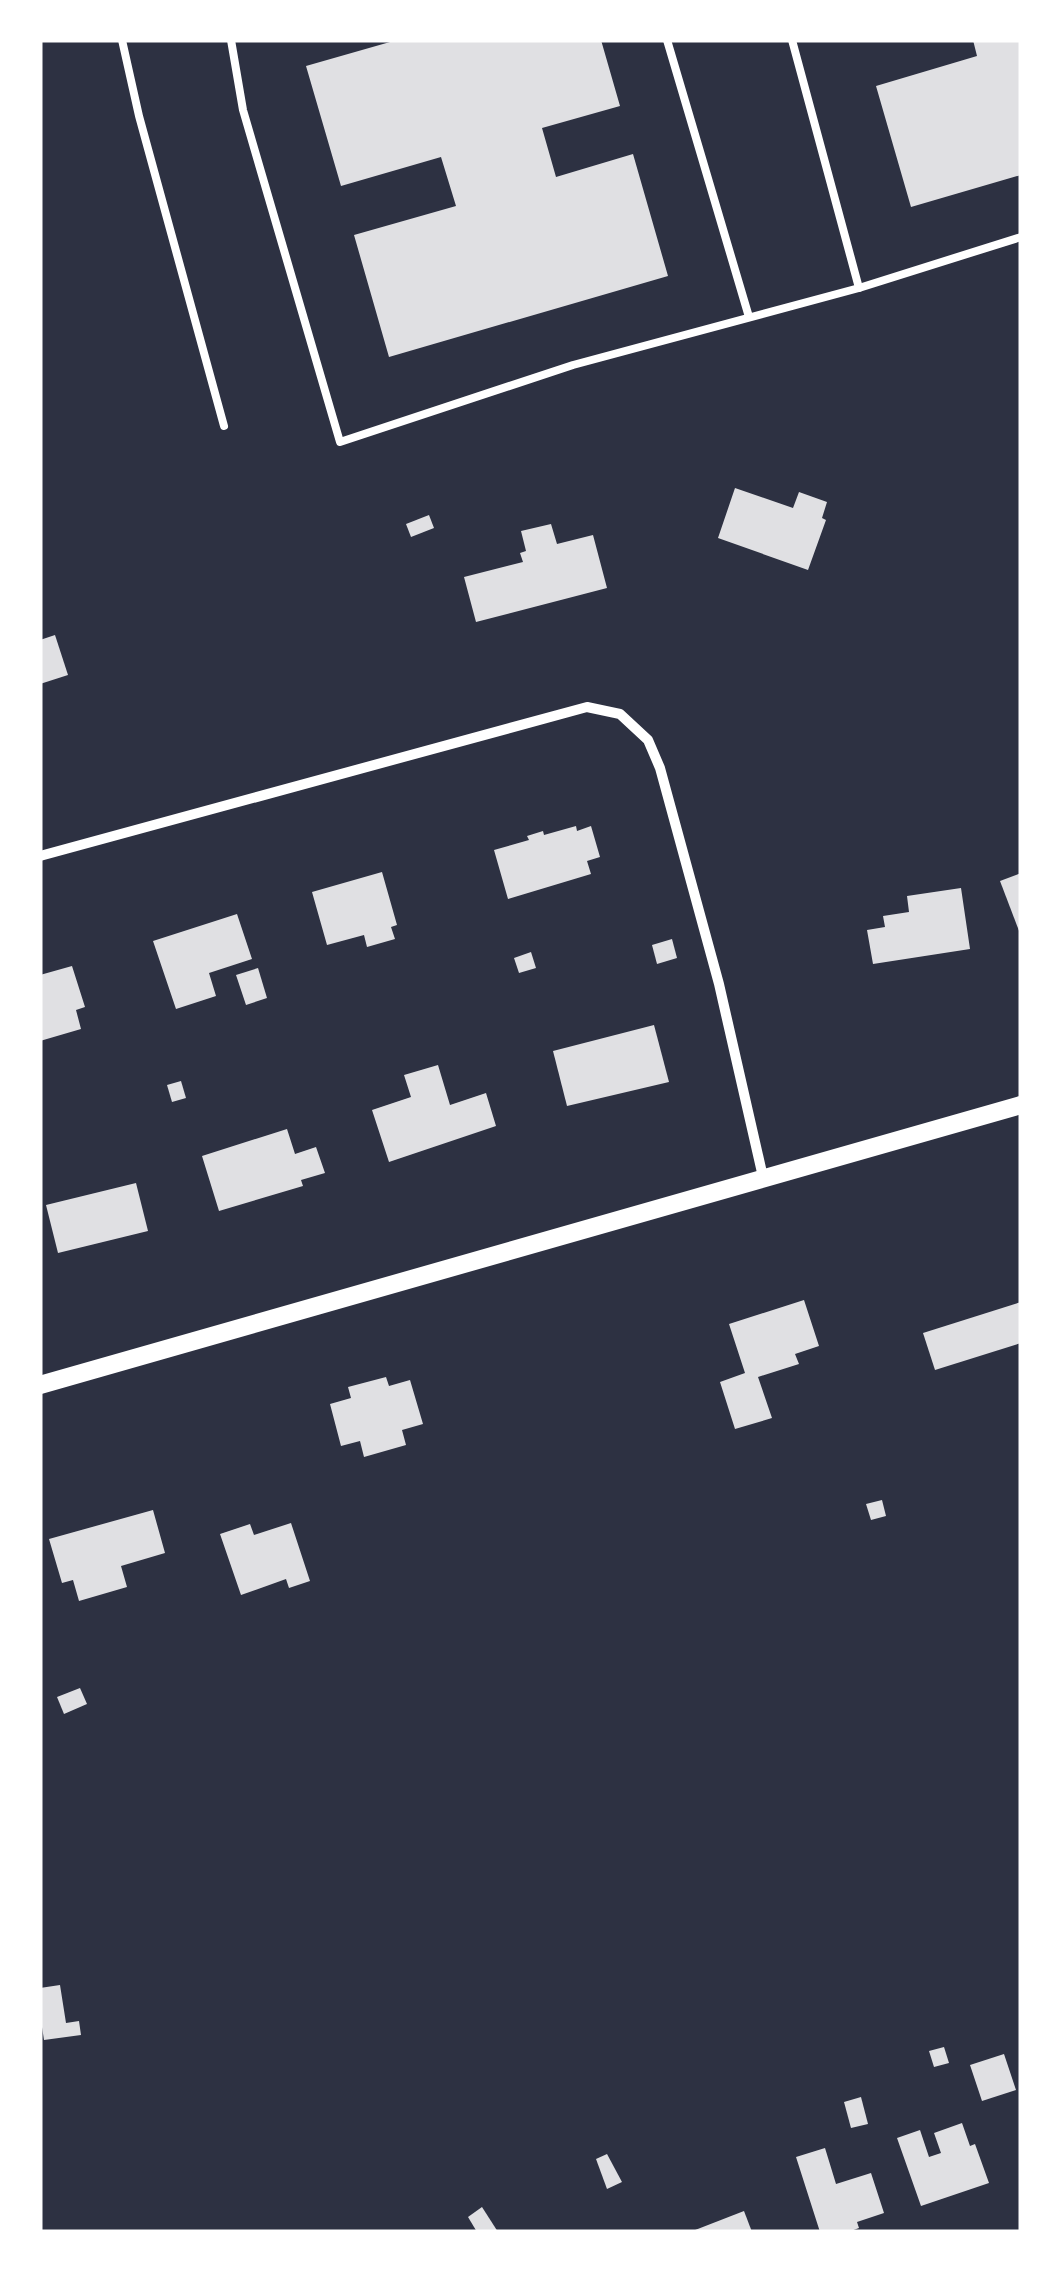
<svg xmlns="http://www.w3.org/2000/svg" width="1061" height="2272" font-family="'Alegreya Sans',sans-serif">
	<rect width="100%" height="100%" fill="#2d3142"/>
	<g fill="#e0e0e3">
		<path d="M 397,40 L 601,40 L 620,106 L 542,128 L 556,177 L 633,154 L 668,276 L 389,357 L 354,235 L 456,206 L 441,157 L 341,186 L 306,66 Z"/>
		<path d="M 973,40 L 1021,40 L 1021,175 L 911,207 L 876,86 L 977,56 Z"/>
		<path d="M 735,488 L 793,508 L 799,492 L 827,502 L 822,518 L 826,520 L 808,570 L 718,538 Z"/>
		<path d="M 429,515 L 434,528 L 411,537 L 406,524 Z"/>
		<path d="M 551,524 L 557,544 L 593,535 L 607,588 L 476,622 L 464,577 L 523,562 L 520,553 L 526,551 L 521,531 Z"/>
		<path d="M 55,635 L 68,675 L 40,684 L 40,640 Z"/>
		<path d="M 576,826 L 577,831 L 591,826 L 600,857 L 587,861 L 591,874 L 508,899 L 494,850 L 529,840 L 527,836 L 543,831 L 544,835 Z"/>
		<path d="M 382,872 L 397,925 L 391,927 L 395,939 L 367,947 L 364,935 L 327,945 L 312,892 Z"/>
		<path d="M 1021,873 L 1021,936 L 1000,881 Z"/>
		<path d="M 961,888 L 970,949 L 873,964 L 867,930 L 885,927 L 883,916 L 909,912 L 907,896 Z"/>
		<path d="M 237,914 L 252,959 L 209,973 L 216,996 L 176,1009 L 153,941 Z"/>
		<path d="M 672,939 L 677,958 L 657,964 L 652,945 Z"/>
		<path d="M 531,952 L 536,968 L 519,973 L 514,958 Z"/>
		<path d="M 72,966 L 85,1007 L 76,1010 L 81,1029 L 40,1041 L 40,975 Z"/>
		<path d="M 258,968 L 267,998 L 246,1005 L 236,975 Z"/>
		<path d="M 654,1025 L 669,1082 L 567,1106 L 553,1051 Z"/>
		<path d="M 438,1065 L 450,1105 L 486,1093 L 496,1126 L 389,1162 L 372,1110 L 411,1097 L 404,1075 Z"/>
		<path d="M 181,1081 L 186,1098 L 172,1102 L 167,1085 Z"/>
		<path d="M 287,1129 L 295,1154 L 316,1147 L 325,1173 L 301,1180 L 303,1186 L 219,1211 L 202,1156 Z"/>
		<path d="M 136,1183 L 148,1231 L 58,1253 L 46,1205 Z"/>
		<path d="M 804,1300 L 819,1346 L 795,1354 L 799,1364 L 758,1377 L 772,1418 L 735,1429 L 720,1382 L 745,1373 L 729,1324 Z"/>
		<path d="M 1021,1302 L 1021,1343 L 935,1370 L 923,1333 Z"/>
		<path d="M 386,1377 L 389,1386 L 410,1380 L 423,1424 L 402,1430 L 406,1445 L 364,1457 L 360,1441 L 341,1446 L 330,1404 L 351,1398 L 348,1387 Z"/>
		<path d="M 882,1500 L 886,1516 L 871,1520 L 866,1504 Z"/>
		<path d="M 153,1510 L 165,1553 L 121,1566 L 127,1587 L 79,1601 L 73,1580 L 62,1583 L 49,1539 Z"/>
		<path d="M 291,1523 L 310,1581 L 289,1588 L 286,1579 L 241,1595 L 220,1534 L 250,1524 L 254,1535 Z"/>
		<path d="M 80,1688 L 87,1704 L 64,1714 L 57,1697 Z"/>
		<path d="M 60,1985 L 66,2023 L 79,2021 L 81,2035 L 44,2040 L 40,2014 L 40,1988 Z"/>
		<path d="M 944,2047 L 949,2063 L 934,2067 L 929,2051 Z"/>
		<path d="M 1004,2054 L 1016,2090 L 982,2101 L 970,2065 Z"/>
		<path d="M 861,2097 L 868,2124 L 851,2128 L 844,2102 Z"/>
		<path d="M 962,2123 L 970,2146 L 975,2144 L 989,2183 L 921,2206 L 897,2138 L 920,2130 L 929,2157 L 941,2153 L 934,2133 Z"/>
		<path d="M 825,2148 L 836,2184 L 871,2173 L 884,2213 L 857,2222 L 859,2228 L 848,2232 L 820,2232 L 796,2157 Z"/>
		<path d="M 607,2154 L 622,2182 L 607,2189 L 596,2159 Z"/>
		<path d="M 482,2207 L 498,2232 L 477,2232 L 468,2217 Z"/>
		<path d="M 744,2211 L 752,2232 L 690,2232 Z"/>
	</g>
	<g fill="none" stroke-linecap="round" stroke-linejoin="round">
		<g stroke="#fff" stroke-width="8">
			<path d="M 122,40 L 139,116 L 224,426"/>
			<path d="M 231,40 L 243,110 L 340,442 L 573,365 L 859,288 L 1021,237"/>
			<path d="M 667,40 L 749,317"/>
			<path d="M 792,40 L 859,288"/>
		</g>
		<path stroke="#fff" stroke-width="10" d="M 40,856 L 587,707 L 620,714 L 648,740 L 660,768 L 719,984 L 763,1177"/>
		<path stroke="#fff" stroke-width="18" d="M 40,1385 L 1021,1105"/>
	</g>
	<rect width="1061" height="2272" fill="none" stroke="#ffffff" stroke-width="85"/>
</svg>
